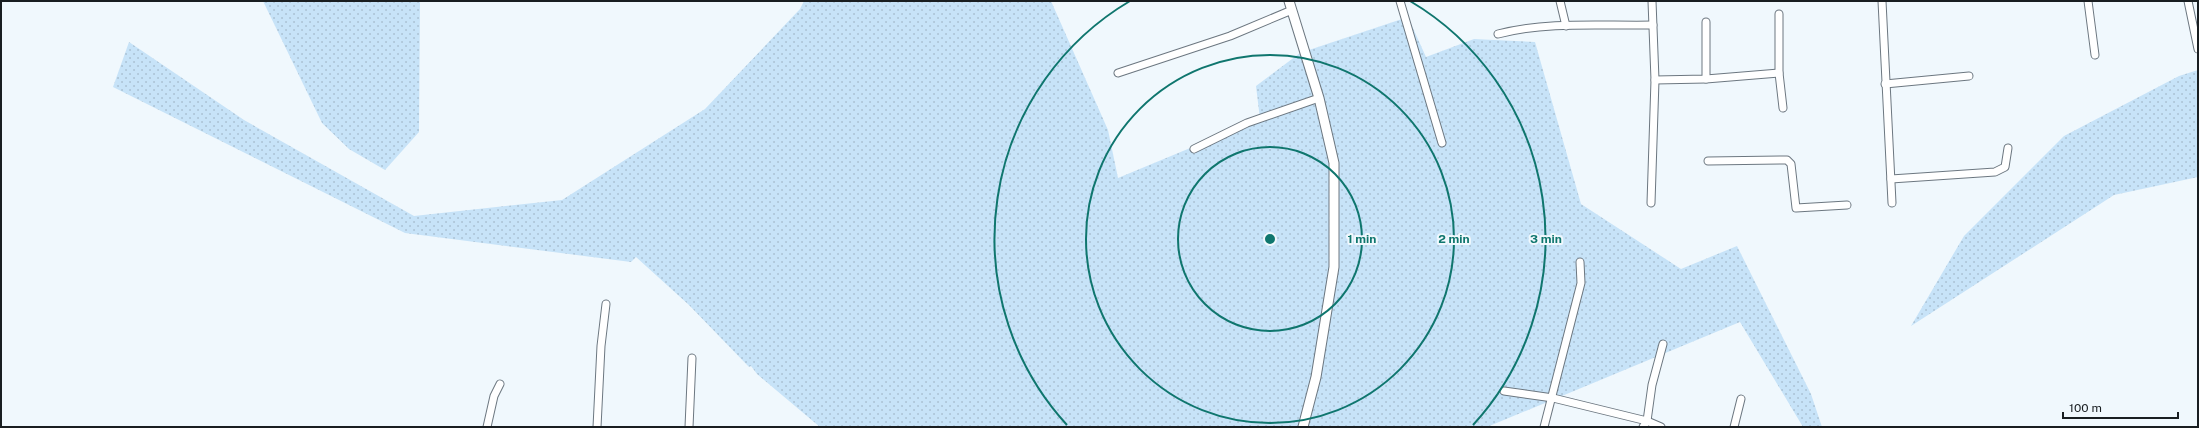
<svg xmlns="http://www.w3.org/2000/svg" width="2199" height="428" font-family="'Public Sans',sans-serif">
	<defs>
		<pattern id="grass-dots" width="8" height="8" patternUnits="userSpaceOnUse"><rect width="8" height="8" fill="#c7e3f8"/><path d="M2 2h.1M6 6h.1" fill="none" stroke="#aac2d4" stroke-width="1.8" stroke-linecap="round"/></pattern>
	</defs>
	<rect width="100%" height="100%" fill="#f0f8fd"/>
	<g fill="url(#grass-dots)">
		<path d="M 263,1 L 420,1 L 419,132 L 385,170 L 349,149 L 322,123 Z"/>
		<path d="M 804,1 L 1051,1 L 1108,130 L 1118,178 L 1260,119 L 1256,86 L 1300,53 L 1408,17 L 1426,57 L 1474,39 L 1535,42 L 1581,204 L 1681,269 L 1737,246 L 1811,394 L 1822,427 L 1803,427 L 1740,322 L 1487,427 L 820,427 L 757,374 L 751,366 L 749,367 L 689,305 L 636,257 L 631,262 L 405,233 L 113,87 L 129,42 L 244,120 L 414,216 L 562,200 L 705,109 L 800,9 Z"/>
		<path d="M 2198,70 L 2198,177 L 2114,195 L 1911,326 L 1964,236 L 2064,136 L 2179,76 Z"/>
	</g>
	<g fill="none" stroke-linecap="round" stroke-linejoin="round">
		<g stroke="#6c7780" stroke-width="9">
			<g id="street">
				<path d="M 1400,1 L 1442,143"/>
				<path d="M 1560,1 L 1566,26"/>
				<path d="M 1882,1 L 1892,203"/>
				<path d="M 2088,1 L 2095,55"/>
				<path d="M 2188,1 L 2198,49"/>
				<path d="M 1779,14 L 1779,73 L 1783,108"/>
				<path d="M 1498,34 C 1548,21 1601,26 1653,25"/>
				<path d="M 1118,73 L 1230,36 L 1292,10"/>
				<path d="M 1706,79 L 1706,22"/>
				<path d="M 1655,80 L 1706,79 L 1779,73"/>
				<path d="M 1885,84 L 1969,76"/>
				<path d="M 1194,149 L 1247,123 L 1319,98"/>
				<path d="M 1708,161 L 1787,160 L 1791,164 L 1796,208 L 1847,205"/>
				<path d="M 1891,179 L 1995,172 L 2005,167 L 2008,148"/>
				<path d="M 1651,203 L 1655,80 L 1652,1"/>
				<path d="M 1504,391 L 1553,398 L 1647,421 L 1661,427"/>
				<path d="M 487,427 L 494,396 L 500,384"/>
				<path d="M 597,427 L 601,346 L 606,304"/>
				<path d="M 689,427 L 692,358"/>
				<path d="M 1544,427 L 1581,283 L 1580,262"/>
				<path d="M 1643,427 L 1647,421 L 1652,385 L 1663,344"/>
				<path d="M 1734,427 L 1741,399"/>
			</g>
		</g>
		<g stroke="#6c7780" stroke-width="11">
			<path id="secondary" d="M 1289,1 L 1319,98 L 1334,163 L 1334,267 L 1316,377 L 1303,427"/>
		</g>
		<use href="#street" stroke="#fff" stroke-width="7"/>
		<use href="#secondary" stroke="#fff" stroke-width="9"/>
	</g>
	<g fill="none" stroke="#0f766e" stroke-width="2">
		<circle cx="1270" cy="239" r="92"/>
		<circle cx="1270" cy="239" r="184"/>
		<path d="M1067 425A276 276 0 0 1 1130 1M1410 1A276 276 0 0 1 1473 425"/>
	</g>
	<circle cx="1270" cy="239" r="6" fill="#0f766e" stroke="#f0f8fd" stroke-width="2"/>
	<g font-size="12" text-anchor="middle" font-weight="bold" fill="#0f766e" stroke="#f0f8fd" stroke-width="4" stroke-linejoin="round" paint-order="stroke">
		<text x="1362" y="243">1 min</text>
		<text x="1454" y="243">2 min</text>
		<text x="1546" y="243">3 min</text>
	</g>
	<rect width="2199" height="428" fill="none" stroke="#191e21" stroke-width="4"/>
	<path d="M2063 412v6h115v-6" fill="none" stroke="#191e21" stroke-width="2"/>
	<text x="2069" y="412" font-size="12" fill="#191e21" stroke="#f0f8fd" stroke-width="3" paint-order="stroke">100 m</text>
</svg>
